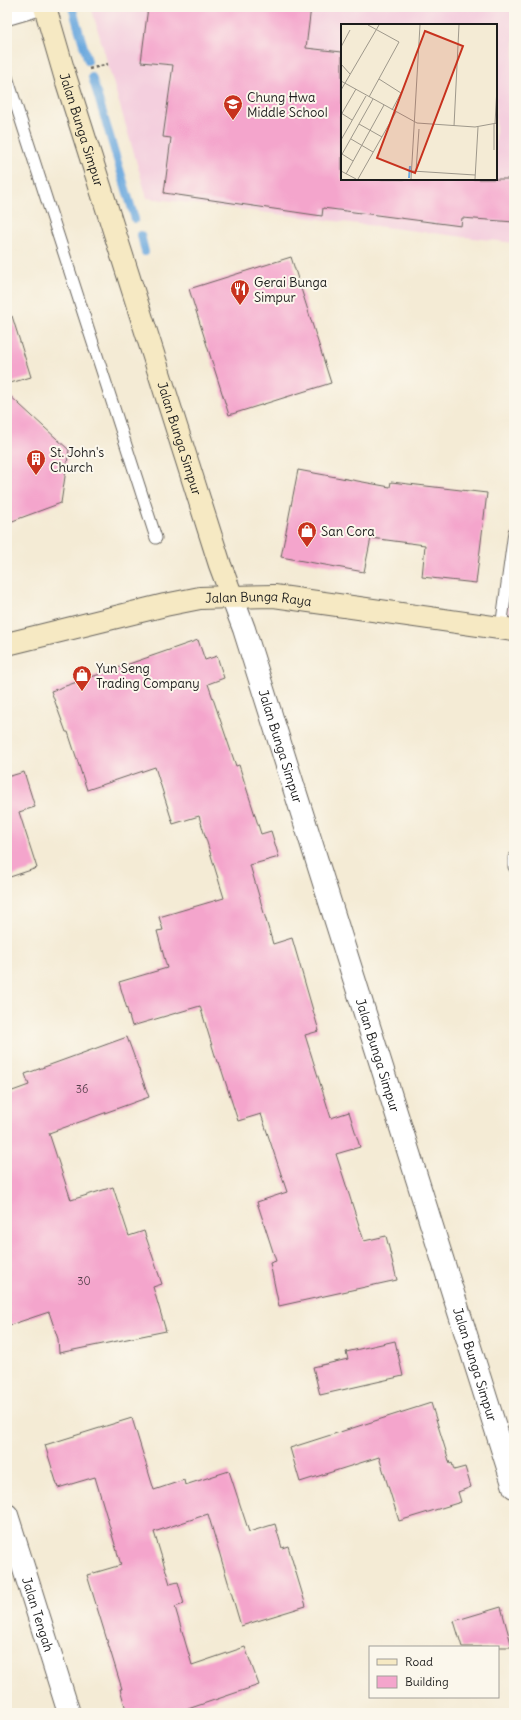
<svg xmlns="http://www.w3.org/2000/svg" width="521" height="1720" font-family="Delius,sans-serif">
	<rect width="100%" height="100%" fill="#fbf7ec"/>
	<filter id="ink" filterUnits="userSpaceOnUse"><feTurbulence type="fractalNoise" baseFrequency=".025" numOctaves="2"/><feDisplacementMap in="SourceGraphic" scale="8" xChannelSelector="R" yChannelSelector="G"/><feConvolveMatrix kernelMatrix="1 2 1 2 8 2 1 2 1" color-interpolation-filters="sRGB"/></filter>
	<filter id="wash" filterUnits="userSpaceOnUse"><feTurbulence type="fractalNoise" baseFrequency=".012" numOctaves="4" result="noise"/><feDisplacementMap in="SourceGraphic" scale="16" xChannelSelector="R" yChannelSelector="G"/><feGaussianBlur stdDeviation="0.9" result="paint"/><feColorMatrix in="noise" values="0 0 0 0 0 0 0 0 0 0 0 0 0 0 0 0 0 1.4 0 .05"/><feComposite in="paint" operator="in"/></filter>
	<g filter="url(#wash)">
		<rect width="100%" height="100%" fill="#f4ebd5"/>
		<g fill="#f4cfde" fill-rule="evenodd">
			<path d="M 91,7 L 514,7 L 514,243 L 147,198 ZM 342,25 L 496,25 L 496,179 L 342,179 Z"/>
			<path d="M 514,541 L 514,630 L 501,628 Z"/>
		</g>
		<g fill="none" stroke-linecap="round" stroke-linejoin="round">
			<g stroke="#6ca9de" stroke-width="8">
				<path d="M 72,7 L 88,61"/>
				<path d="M 92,77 L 135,219"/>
				<path d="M 141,235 L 145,252"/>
			</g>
		</g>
		<g id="blocks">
			<g fill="#f4a5cc">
				<path d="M 148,7 L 311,7 L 306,48 L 342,52 L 342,179 L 514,179 L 514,222 L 462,218 L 461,226 L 323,208 L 322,216 L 164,193 L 171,138 L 163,137 L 173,65 L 141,62 Z"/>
				<path d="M 291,257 L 331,383 L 229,415 L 189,289 Z"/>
				<path d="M 12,316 L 31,377 L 7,384 L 7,317 Z"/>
				<path d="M 7,393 L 69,450 L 61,503 L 7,523 Z"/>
				<path d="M 298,470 L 390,487 L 391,482 L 487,493 L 476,583 L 422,577 L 425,545 L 371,538 L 364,572 L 281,557 Z"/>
				<path d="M 198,640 L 205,660 L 217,656 L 224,678 L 208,684 L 236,766 L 239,765 L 261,834 L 271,831 L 279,857 L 250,865 L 273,944 L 292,938 L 319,1031 L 305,1035 L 331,1118 L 349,1112 L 360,1147 L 336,1154 L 364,1241 L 386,1236 L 397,1280 L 279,1306 L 270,1263 L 276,1261 L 257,1202 L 287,1192 L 261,1114 L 238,1121 L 219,1062 L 217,1062 L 200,1006 L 132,1026 L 119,982 L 167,968 L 157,931 L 163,930 L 159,917 L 224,898 L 199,816 L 173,824 L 155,767 L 87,790 L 68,732 L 66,732 L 51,691 Z"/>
				<path d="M 24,772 L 35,807 L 19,812 L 37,868 L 7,878 L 7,777 Z"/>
				<path d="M 127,1037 L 149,1097 L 49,1133 L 71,1200 L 113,1187 L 129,1236 L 144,1231 L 162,1284 L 153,1287 L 166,1331 L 59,1353 L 58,1339 L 49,1312 L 7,1326 L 7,1093 L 29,1085 L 25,1074 Z"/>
				<path d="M 395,1341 L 403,1376 L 320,1395 L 313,1367 L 348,1359 L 346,1352 Z"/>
				<path d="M 431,1403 L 450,1464 L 452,1463 L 454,1470 L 465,1467 L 471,1487 L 458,1492 L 461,1502 L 399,1521 L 379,1457 L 300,1482 L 290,1448 Z"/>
				<path d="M 132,1418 L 154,1490 L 184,1480 L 185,1485 L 229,1471 L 249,1532 L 275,1524 L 282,1548 L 288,1546 L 306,1606 L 241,1626 L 208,1514 L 154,1532 L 170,1584 L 178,1582 L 184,1604 L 175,1607 L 192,1665 L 245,1647 L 259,1685 L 176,1713 L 127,1713 L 120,1689 L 122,1689 L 87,1575 L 121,1565 L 95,1477 L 58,1488 L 45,1445 Z"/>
				<path d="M 501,1607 L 512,1647 L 462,1647 L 454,1621 Z"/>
			</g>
		</g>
	</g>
	<g filter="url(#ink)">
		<use href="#blocks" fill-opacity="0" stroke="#68645d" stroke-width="1"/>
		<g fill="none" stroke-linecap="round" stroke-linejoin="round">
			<g stroke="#68645d" stroke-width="13">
				<g id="lane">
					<path d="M 7,77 L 156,538"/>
					<path d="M 501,628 L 514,532"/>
					<path d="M 514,858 L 514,867"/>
				</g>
			</g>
			<g stroke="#68645d" stroke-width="24">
				<g id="street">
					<path d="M 7,14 L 31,7"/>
					<path id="s1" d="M 232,597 L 244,629 L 514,1487"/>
					<path id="s2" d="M 7,1515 L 69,1713"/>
				</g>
			</g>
			<g stroke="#68645d" stroke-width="24">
				<g id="secondary">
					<path id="s3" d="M 45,7 L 65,76 L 220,565 L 232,597"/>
					<path id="s4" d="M 7,644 L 165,605 L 200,598 L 232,597 L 274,596 L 514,630"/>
				</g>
			</g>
			<path stroke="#68645d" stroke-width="2.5" stroke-dasharray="3 3" stroke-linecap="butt" d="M 89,69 L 108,64"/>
			<use href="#lane" stroke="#fff" stroke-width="11"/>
			<use href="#street" stroke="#fff" stroke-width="22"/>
			<use href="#secondary" stroke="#f6e9c3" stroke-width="22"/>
		</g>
	</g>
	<defs>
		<g id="school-pin" transform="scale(1)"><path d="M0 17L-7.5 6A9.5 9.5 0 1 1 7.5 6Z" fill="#c8321e" stroke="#fbf7ec"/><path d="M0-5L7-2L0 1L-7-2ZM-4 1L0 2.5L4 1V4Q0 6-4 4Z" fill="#fff"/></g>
		<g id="restaurant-pin" transform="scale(1)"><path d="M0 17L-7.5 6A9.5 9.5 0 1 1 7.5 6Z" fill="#c8321e" stroke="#fbf7ec"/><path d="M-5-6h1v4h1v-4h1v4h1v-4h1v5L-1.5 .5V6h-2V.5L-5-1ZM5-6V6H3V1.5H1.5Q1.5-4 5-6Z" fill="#fff"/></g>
		<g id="building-pin" transform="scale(1)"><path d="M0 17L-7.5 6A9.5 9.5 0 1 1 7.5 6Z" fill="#c8321e" stroke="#fbf7ec"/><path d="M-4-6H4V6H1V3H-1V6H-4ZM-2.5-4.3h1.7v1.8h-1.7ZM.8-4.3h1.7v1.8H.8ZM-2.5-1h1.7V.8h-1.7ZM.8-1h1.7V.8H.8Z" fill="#fff"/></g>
		<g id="shop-pin" transform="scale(1)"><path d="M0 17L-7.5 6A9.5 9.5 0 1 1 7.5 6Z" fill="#c8321e" stroke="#fbf7ec"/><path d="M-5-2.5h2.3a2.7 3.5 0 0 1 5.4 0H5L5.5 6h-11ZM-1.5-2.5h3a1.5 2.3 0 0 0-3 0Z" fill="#fff"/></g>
	</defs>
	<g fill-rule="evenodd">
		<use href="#school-pin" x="233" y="104"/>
		<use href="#restaurant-pin" x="240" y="289"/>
		<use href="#building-pin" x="36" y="459"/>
		<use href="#shop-pin" x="307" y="531"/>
		<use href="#shop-pin" x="82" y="675"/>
	</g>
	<g text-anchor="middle" stroke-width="4" stroke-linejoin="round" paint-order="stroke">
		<g font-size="11" fill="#523e48">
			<text x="82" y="1093">36</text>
			<text x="84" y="1285">30</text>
		</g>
		<g font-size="13" fill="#1c1c1c" stroke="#fbf7ec" text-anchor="start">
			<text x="247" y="102">Chung Hwa<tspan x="247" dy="15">Middle School</tspan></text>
			<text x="254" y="287">Gerai Bunga<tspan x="254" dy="15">Simpur</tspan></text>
			<text x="50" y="457">St. John's<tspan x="50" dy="15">Church</tspan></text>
			<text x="321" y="536">San Cora</text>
			<text x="96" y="673">Yun Seng<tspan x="96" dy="15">Trading Company</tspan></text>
		</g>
		<g font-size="13" fill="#1c1c1c" stroke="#fbf7ec">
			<text dy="5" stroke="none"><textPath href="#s3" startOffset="128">Jalan Bunga Simpur</textPath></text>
			<text dy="5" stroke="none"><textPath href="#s3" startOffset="452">Jalan Bunga Simpur</textPath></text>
			<text dy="5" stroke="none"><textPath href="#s4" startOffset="257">Jalan Bunga Raya</textPath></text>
			<text dy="5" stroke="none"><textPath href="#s1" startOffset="157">Jalan Bunga Simpur</textPath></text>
			<text dy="5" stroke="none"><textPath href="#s1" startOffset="481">Jalan Bunga Simpur</textPath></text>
			<text dy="5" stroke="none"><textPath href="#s1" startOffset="805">Jalan Bunga Simpur</textPath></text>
			<text dy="5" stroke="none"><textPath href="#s2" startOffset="104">Jalan Tengah</textPath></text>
		</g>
	</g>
	<g transform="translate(341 24)">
		<rect width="156" height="156" fill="#f4ebd5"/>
		<path fill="none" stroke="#6ca9de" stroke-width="2" d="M 68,154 L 69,142"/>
		<path fill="none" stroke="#9e988b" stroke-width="1" d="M 27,1 L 58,18 L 28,73M 0,23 L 9,6M 0,40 L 9,50M 38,55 L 60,69 L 51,86M 0,57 L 76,99 L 134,103 L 156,99M 0,66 L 38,1M 0,89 L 11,96M 0,91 L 15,65M 18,100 L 41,113M 153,100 L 153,126M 154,100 L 156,63M 113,102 L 118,1M 10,115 L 32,128M 0,116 L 25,72M 1,130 L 12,137M 0,132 L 32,75M 156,138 L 156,153M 0,147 L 15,155M 71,147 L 134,151M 75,147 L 78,105M 5,150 L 43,81M 17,155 L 55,88M 70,155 L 79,1M 134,155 L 137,103"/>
		<path fill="#c8321e" fill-opacity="0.15" stroke="#c8321e" stroke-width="2" d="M 84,7 L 122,22 L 74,149 L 36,134 Z"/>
		<rect width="156" height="156" fill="none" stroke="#1c1c1c" stroke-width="2"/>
	</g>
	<rect width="521" height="1720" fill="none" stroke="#fbf7ec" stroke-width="24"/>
	<rect x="369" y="1646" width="130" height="52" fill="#fbf7ec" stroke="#a29f99"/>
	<rect x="377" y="1659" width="20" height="6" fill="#f6e9c3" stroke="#a29f99"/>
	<text x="405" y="1666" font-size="12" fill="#1c1c1c">Road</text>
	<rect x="377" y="1676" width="20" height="12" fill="#f4a5cc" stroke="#a29f99"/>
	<text x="405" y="1686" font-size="12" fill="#1c1c1c">Building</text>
</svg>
